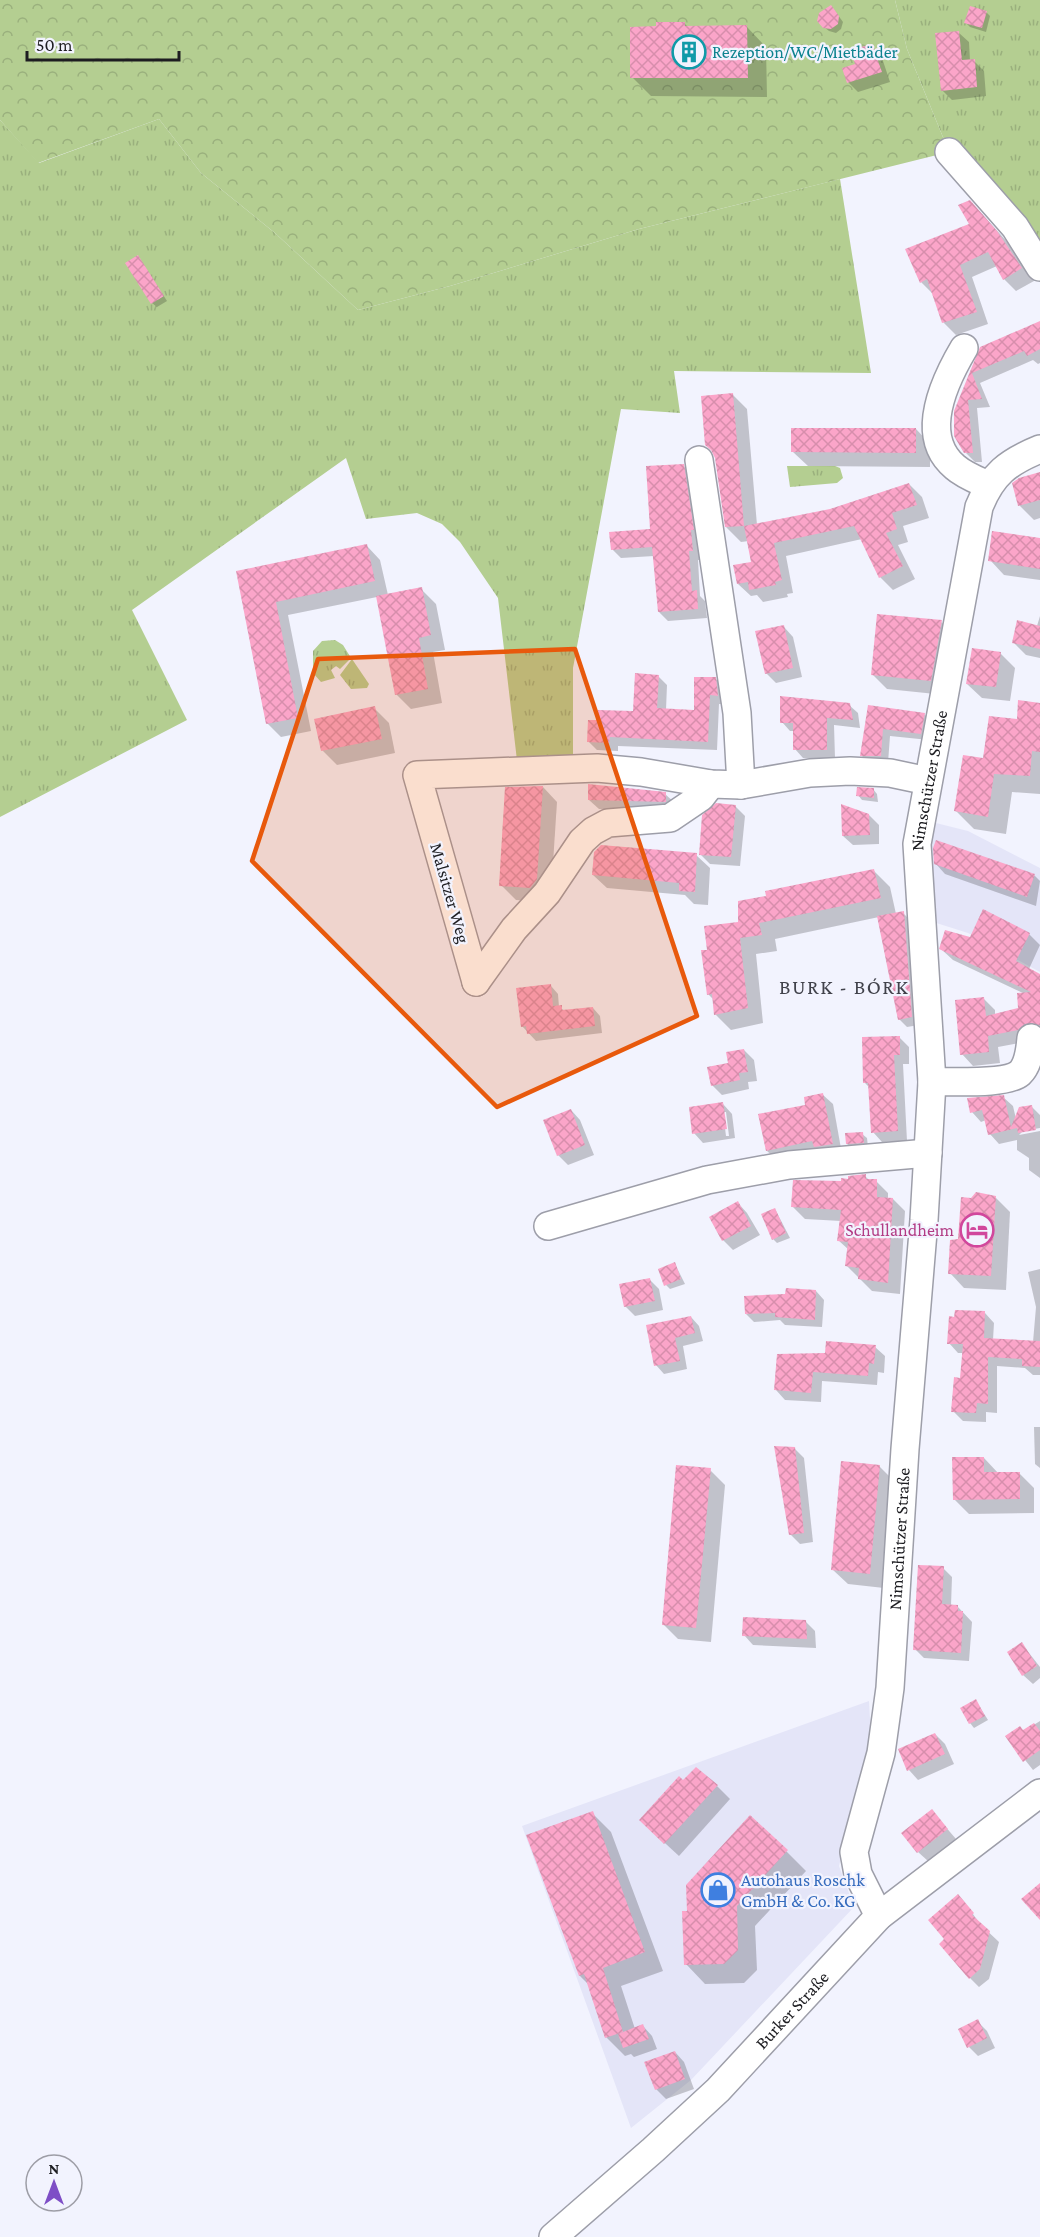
<svg xmlns="http://www.w3.org/2000/svg" width="1040" height="2237" font-family="'Crimson Pro',serif">
	<defs>
		<pattern id="grass-tufts" width="24" height="20" patternUnits="userSpaceOnUse" patternTransform="scale(1.5)"><rect width="24" height="20" fill="#b4ce91"/><path d="M3 7l-1-3M5 7V3M7 7l1-3M15 17l-1-3M17 17v-4M19 17l1-3" fill="none" stroke="#9ab07d"/></pattern>
		<pattern id="forest-crowns" width="20" height="18" patternUnits="userSpaceOnUse" patternTransform="scale(1.5)"><rect width="20" height="18" fill="#b4ce91"/><path d="M2 6a3 3 0 1 1 6 0M12 15a3 3 0 1 1 6 0" fill="none" stroke="#9ab07d"/></pattern>
		<pattern id="building-cross-hatch" width="8" height="8" patternUnits="userSpaceOnUse" patternTransform="scale(1.5)"><rect width="8" height="8" fill="#fba5c9"/><path d="M0 0l8 8M0 8l8-8" fill="none" stroke="#d78eac"/></pattern>
	</defs>
	<rect width="100%" height="100%" fill="#f2f3fe"/>
	<g fill="#e4e5f8">
		<path d="M 932,822 L 968,831 L 1040,868 L 1040,972 L 968,933 L 930,921 L 927,875 Z"/>
		<path d="M 869,1701 L 871,1738 L 839,1866 L 854,1907 L 691,2080 L 631,2128 L 522,1826 Z"/>
	</g>
	<g fill="url(#grass-tufts)">
		<path d="M 895,0 L 1040,0 L 1040,269 L 949,152 L 907,49 Z"/>
		<path d="M 159,119 L 201,173 L 275,233 L 358,310 L 450,286 L 639,229 L 840,179 L 871,373 L 674,371 L 680,413 L 621,409 L 573,668 L 573,766 L 518,769 L 498,598 L 460,542 L 442,524 L 417,513 L 366,519 L 346,458 L 132,610 L 187,720 L 0,817 L 0,120 L 39,163 Z"/>
		<path d="M 787,466 L 835,466 L 840,468 L 843,478 L 837,483 L 790,487 Z"/>
		<path d="M 335,640 L 343,645 L 351,658 L 340,669 L 336,666 L 331,670 L 335,678 L 321,682 L 313,673 L 313,651 L 322,641 Z"/>
		<path d="M 352,659 L 369,684 L 367,688 L 351,689 L 340,675 Z"/>
	</g>
	<path fill="url(#forest-crowns)" d="M 0,0 L 895,0 L 907,49 L 949,152 L 639,229 L 450,286 L 358,310 L 275,233 L 201,173 L 159,119 L 38,163 L 0,120 Z"/>
	<g fill="#0003" fill-rule="evenodd">
		<path d="M 835,11 L 843,22 L 841,29 L 836,33 L 829,31 L 824,27 Z"/>
		<path d="M 986,12 L 990,16 L 986,32 L 970,27 L 966,23 Z"/>
		<path d="M 684,23 L 688,27 L 747,27 L 766,47 L 767,97 L 651,96 L 632,77 L 657,28 Z"/>
		<path d="M 959,33 L 969,42 L 970,61 L 974,61 L 984,71 L 986,96 L 952,100 L 942,90 Z"/>
		<path d="M 871,46 L 881,55 L 890,82 L 858,92 L 848,82 L 856,65 Z"/>
		<path d="M 982,214 L 1010,245 L 1034,281 L 1016,291 L 1004,279 L 997,266 L 972,277 L 988,324 L 956,335 L 943,322 L 933,294 L 921,282 Z"/>
		<path d="M 142,262 L 167,301 L 157,307 L 152,303 Z"/>
		<path d="M 1040,327 L 1040,363 L 1038,364 L 1033,360 L 980,383 L 990,407 L 977,408 L 982,462 L 975,462 L 965,452 L 956,411 L 981,348 Z"/>
		<path d="M 732,394 L 747,409 L 757,525 L 831,510 L 909,484 L 922,497 L 929,518 L 903,526 L 908,542 L 898,545 L 915,579 L 893,590 L 880,577 L 862,539 L 786,556 L 793,593 L 787,594 L 788,597 L 763,602 L 757,595 L 751,596 L 738,584 L 753,563 L 749,541 L 741,542 L 726,527 Z"/>
		<path d="M 916,429 L 930,444 L 930,467 L 808,466 L 793,452 Z"/>
		<path d="M 683,466 L 692,475 L 702,560 L 698,560 L 700,596 L 705,601 L 707,618 L 668,621 L 659,612 L 654,556 L 621,558 L 612,549 L 652,530 Z"/>
		<path d="M 1040,473 L 1040,518 L 1034,520 L 1019,505 Z"/>
		<path d="M 1040,540 L 1040,580 L 1004,575 L 990,560 Z"/>
		<path d="M 367,546 L 380,560 L 388,595 L 421,589 L 436,604 L 445,650 L 433,652 L 442,703 L 411,709 L 396,694 L 377,597 L 288,615 L 311,731 L 281,737 L 267,723 L 238,572 Z"/>
		<path d="M 1040,616 L 1040,658 L 1026,655 L 1014,643 L 1037,626 Z"/>
		<path d="M 941,622 L 956,636 L 945,695 L 887,689 L 872,674 Z"/>
		<path d="M 784,627 L 793,637 L 802,677 L 776,683 L 766,673 Z"/>
		<path d="M 1000,653 L 1015,668 L 1010,701 L 982,698 L 967,684 Z"/>
		<path d="M 658,676 L 667,685 L 666,710 L 695,711 L 715,678 L 724,688 L 726,704 L 719,704 L 717,750 L 618,746 L 618,751 L 597,750 L 588,741 L 599,722 L 634,713 Z"/>
		<path d="M 1040,704 L 1040,794 L 1012,792 L 1006,834 L 974,829 L 956,811 L 984,760 L 1018,720 Z"/>
		<path d="M 849,705 L 858,713 L 860,728 L 834,725 L 835,758 L 803,758 L 795,749 L 795,731 L 790,731 L 782,722 Z"/>
		<path d="M 869,707 L 924,714 L 932,722 L 929,740 L 890,736 L 888,763 L 869,763 L 861,755 Z"/>
		<path d="M 374,708 L 389,723 L 395,753 L 337,765 L 322,750 Z"/>
		<path d="M 543,787 L 557,802 L 551,894 L 545,902 L 516,900 L 501,885 Z"/>
		<path d="M 873,789 L 877,794 L 878,802 L 862,800 L 858,795 Z"/>
		<path d="M 665,794 L 675,803 L 674,811 L 599,809 L 589,800 Z"/>
		<path d="M 735,806 L 745,816 L 740,866 L 710,864 L 700,854 Z"/>
		<path d="M 869,815 L 879,825 L 879,844 L 853,845 L 843,836 Z"/>
		<path d="M 696,855 L 710,868 L 708,905 L 694,904 L 685,895 L 607,888 L 593,875 Z"/>
		<path d="M 936,864 L 1034,875 L 1040,881 L 1036,906 L 945,874 Z"/>
		<path d="M 874,871 L 890,887 L 896,914 L 903,913 L 911,921 L 919,1025 L 907,1027 L 899,1019 L 879,917 L 775,939 L 777,951 L 756,954 L 763,1023 L 731,1030 L 715,1014 L 714,1000 L 708,994 L 709,951 L 740,923 Z"/>
		<path d="M 984,911 L 1029,934 L 1040,945 L 1029,969 L 1040,975 L 1040,1035 L 1029,1041 L 998,1047 L 1000,1063 L 973,1066 L 962,1054 L 983,998 L 995,1010 L 995,1015 L 1020,1009 L 1025,994 L 953,960 L 941,949 L 970,938 Z"/>
		<path d="M 551,986 L 558,994 L 559,1007 L 565,1011 L 593,1008 L 600,1016 L 602,1033 L 536,1041 L 522,1026 Z"/>
		<path d="M 899,1037 L 909,1047 L 909,1064 L 903,1064 L 907,1141 L 882,1142 L 873,1132 L 870,1088 L 865,1083 Z"/>
		<path d="M 744,1050 L 754,1060 L 757,1081 L 748,1082 L 749,1089 L 722,1095 L 712,1085 Z"/>
		<path d="M 823,1095 L 833,1104 L 842,1154 L 777,1160 L 767,1151 L 807,1106 Z"/>
		<path d="M 1003,1097 L 1013,1106 L 1016,1119 L 1031,1106 L 1040,1115 L 1040,1128 L 1023,1131 L 1019,1135 L 1040,1131 L 1040,1178 L 1029,1170 L 1029,1158 L 1017,1150 L 1017,1140 L 999,1144 L 990,1134 L 986,1120 L 981,1122 L 972,1112 Z"/>
		<path d="M 723,1104 L 732,1114 L 735,1138 L 703,1143 L 694,1133 ZM 723,1112 L 726,1112 L 729,1136 L 726,1136 Z"/>
		<path d="M 571,1110 L 580,1120 L 594,1155 L 568,1165 L 558,1155 Z"/>
		<path d="M 862,1134 L 867,1138 L 868,1147 L 852,1148 L 847,1144 Z"/>
		<path d="M 865,1176 L 870,1181 L 876,1181 L 888,1193 L 888,1199 L 893,1199 L 905,1211 L 900,1294 L 872,1291 L 847,1266 L 849,1250 L 838,1240 L 841,1221 L 805,1219 L 793,1207 L 842,1183 Z"/>
		<path d="M 977,1193 L 996,1198 L 1010,1212 L 1006,1290 L 964,1288 L 950,1273 L 971,1199 Z"/>
		<path d="M 738,1203 L 747,1213 L 760,1235 L 733,1250 L 723,1240 Z"/>
		<path d="M 775,1209 L 790,1238 L 777,1243 L 773,1239 Z"/>
		<path d="M 675,1264 L 685,1284 L 670,1289 L 666,1285 Z"/>
		<path d="M 1040,1269 L 1040,1375 L 1033,1375 L 1025,1368 L 997,1366 L 997,1413 L 986,1412 L 986,1422 L 963,1421 L 953,1411 L 962,1379 L 963,1353 L 958,1353 L 949,1343 L 985,1313 L 994,1323 L 993,1340 L 1033,1342 L 1036,1307 L 1028,1272 Z"/>
		<path d="M 649,1279 L 659,1289 L 663,1310 L 635,1316 L 625,1306 Z"/>
		<path d="M 816,1291 L 824,1300 L 822,1327 L 785,1325 L 780,1320 L 754,1322 L 746,1314 L 787,1296 Z"/>
		<path d="M 691,1317 L 699,1326 L 703,1341 L 683,1346 L 687,1369 L 664,1374 L 656,1365 L 648,1326 Z"/>
		<path d="M 875,1347 L 885,1356 L 884,1373 L 878,1372 L 877,1385 L 822,1381 L 821,1402 L 785,1400 L 776,1390 L 826,1354 Z"/>
		<path d="M 1034,1427 L 1040,1427 L 1040,1468 L 1035,1464 Z"/>
		<path d="M 794,1448 L 804,1458 L 813,1542 L 800,1544 L 790,1534 Z"/>
		<path d="M 984,1458 L 999,1474 L 1019,1473 L 1034,1488 L 1034,1513 L 969,1514 L 954,1499 Z"/>
		<path d="M 879,1466 L 894,1481 L 884,1588 L 848,1584 L 833,1570 Z"/>
		<path d="M 710,1470 L 725,1485 L 711,1642 L 678,1639 L 663,1624 Z"/>
		<path d="M 943,1568 L 952,1577 L 951,1606 L 958,1607 L 972,1622 L 969,1661 L 924,1658 L 915,1649 Z"/>
		<path d="M 806,1622 L 815,1631 L 816,1648 L 753,1645 L 744,1635 Z"/>
		<path d="M 1022,1644 L 1040,1667 L 1040,1678 L 1033,1684 L 1023,1675 Z"/>
		<path d="M 976,1701 L 988,1720 L 974,1728 L 970,1723 Z"/>
		<path d="M 1040,1721 L 1040,1765 L 1033,1770 L 1007,1737 L 1024,1731 Z"/>
		<path d="M 935,1734 L 945,1744 L 954,1764 L 918,1780 L 909,1770 Z"/>
		<path d="M 684,1782 L 717,1786 L 730,1799 L 679,1856 L 654,1833 Z"/>
		<path d="M 932,1811 L 956,1839 L 928,1861 L 918,1852 Z"/>
		<path d="M 592,1813 L 611,1832 L 663,1971 L 621,1986 L 635,2029 L 643,2026 L 652,2036 L 657,2049 L 634,2057 L 631,2054 L 625,2056 L 606,2037 L 589,1985 L 580,1976 L 528,1836 Z"/>
		<path d="M 786,1851 L 806,1871 L 755,1926 L 757,1970 L 744,1983 L 705,1984 L 686,1964 L 688,1912 Z"/>
		<path d="M 967,1906 L 981,1925 L 999,1942 L 989,1979 L 979,1987 L 970,1978 L 946,1939 Z"/>
		<path d="M 977,2021 L 987,2031 L 995,2048 L 978,2056 L 969,2047 Z"/>
		<path d="M 675,2052 L 684,2062 L 694,2089 L 666,2099 L 656,2089 Z"/>
	</g>
	<g fill="url(#building-cross-hatch)">
		<path d="M 831,5 L 839,16 L 838,24 L 831,29 L 823,28 L 817,21 L 819,13 Z"/>
		<path d="M 970,6 L 987,11 L 982,28 L 964,23 Z"/>
		<path d="M 656,22 L 685,22 L 685,26 L 747,25 L 748,78 L 630,78 L 630,27 L 656,26 Z"/>
		<path d="M 959,31 L 962,60 L 975,59 L 977,87 L 941,91 L 935,33 Z"/>
		<path d="M 872,44 L 882,72 L 847,83 L 842,68 L 855,64 L 850,50 Z"/>
		<path d="M 970,200 L 997,231 L 1022,268 L 1003,280 L 988,252 L 960,265 L 977,312 L 942,323 L 927,279 L 920,283 L 905,249 L 969,224 L 958,205 Z"/>
		<path d="M 138,255 L 164,296 L 151,304 L 125,263 Z"/>
		<path d="M 1040,321 L 1040,349 L 1027,356 L 1024,351 L 972,373 L 982,399 L 968,400 L 973,453 L 964,453 L 954,436 L 954,411 L 980,347 Z"/>
		<path d="M 733,393 L 744,526 L 725,527 L 715,458 L 711,450 L 705,445 L 701,396 Z"/>
		<path d="M 791,428 L 916,428 L 916,453 L 791,452 Z"/>
		<path d="M 684,464 L 694,530 L 691,530 L 693,551 L 689,551 L 692,591 L 697,590 L 698,609 L 658,612 L 652,547 L 611,550 L 609,532 L 650,529 L 646,466 Z"/>
		<path d="M 1040,472 L 1040,500 L 1018,506 L 1012,483 L 1019,478 Z"/>
		<path d="M 909,483 L 917,505 L 892,513 L 897,529 L 886,533 L 903,566 L 879,578 L 854,526 L 774,543 L 782,580 L 775,582 L 776,585 L 749,590 L 748,582 L 737,584 L 733,565 L 751,562 L 744,526 L 830,509 Z"/>
		<path d="M 992,531 L 1040,538 L 1040,569 L 988,561 Z"/>
		<path d="M 367,544 L 375,581 L 276,602 L 298,718 L 266,724 L 236,571 Z"/>
		<path d="M 422,587 L 431,635 L 419,638 L 428,689 L 395,695 L 376,596 Z"/>
		<path d="M 877,614 L 942,620 L 931,681 L 871,675 Z"/>
		<path d="M 1017,620 L 1040,626 L 1040,649 L 1012,643 Z"/>
		<path d="M 784,625 L 793,668 L 765,674 L 755,631 Z"/>
		<path d="M 972,648 L 1001,652 L 996,687 L 966,684 Z"/>
		<path d="M 635,673 L 659,675 L 657,708 L 694,710 L 694,677 L 716,677 L 718,696 L 710,695 L 708,742 L 610,737 L 609,743 L 587,742 L 588,720 L 597,720 L 598,710 L 633,711 Z"/>
		<path d="M 780,696 L 850,703 L 853,720 L 827,718 L 827,750 L 793,750 L 793,723 L 780,723 Z"/>
		<path d="M 1018,700 L 1040,703 L 1040,752 L 1032,751 L 1030,776 L 994,774 L 988,817 L 954,811 L 963,755 L 983,758 L 989,716 L 1017,719 Z"/>
		<path d="M 868,705 L 925,713 L 921,734 L 883,729 L 881,756 L 860,756 Z"/>
		<path d="M 375,706 L 382,739 L 321,751 L 314,719 Z"/>
		<path d="M 588,784 L 666,792 L 666,802 L 588,800 Z"/>
		<path d="M 543,786 L 537,879 L 530,888 L 499,886 L 505,787 Z"/>
		<path d="M 857,787 L 874,788 L 874,798 L 856,796 Z"/>
		<path d="M 716,803 L 736,805 L 731,857 L 699,855 L 702,815 Z"/>
		<path d="M 841,804 L 869,814 L 870,835 L 842,836 Z"/>
		<path d="M 936,840 L 1035,874 L 1027,897 L 934,864 L 933,848 Z"/>
		<path d="M 601,845 L 697,853 L 695,892 L 679,891 L 679,883 L 592,875 L 594,852 Z"/>
		<path d="M 874,869 L 881,898 L 759,923 L 762,935 L 740,938 L 748,1008 L 714,1015 L 712,994 L 707,995 L 701,950 L 707,950 L 704,926 L 738,922 L 738,901 L 766,896 L 765,891 Z"/>
		<path d="M 983,909 L 1030,933 L 1016,961 L 1040,974 L 1040,1025 L 1025,1024 L 1018,1030 L 988,1036 L 989,1052 L 960,1055 L 955,1000 L 984,997 L 986,1016 L 1018,1008 L 1017,993 L 1031,992 L 939,949 L 945,930 L 970,937 Z"/>
		<path d="M 904,911 L 912,1017 L 898,1020 L 877,916 Z"/>
		<path d="M 551,984 L 553,1006 L 562,1005 L 562,1010 L 593,1007 L 595,1026 L 527,1034 L 526,1026 L 521,1027 L 516,988 Z"/>
		<path d="M 900,1036 L 900,1055 L 894,1055 L 898,1131 L 871,1133 L 868,1083 L 863,1083 L 862,1037 Z"/>
		<path d="M 744,1049 L 748,1072 L 739,1073 L 740,1080 L 711,1086 L 707,1067 L 728,1063 L 726,1052 Z"/>
		<path d="M 823,1093 L 833,1144 L 814,1147 L 812,1141 L 766,1151 L 758,1114 L 805,1105 L 804,1097 Z"/>
		<path d="M 1004,1095 L 1011,1127 L 1019,1107 L 1032,1105 L 1036,1130 L 1018,1133 L 1017,1128 L 988,1135 L 982,1110 L 970,1113 L 967,1098 Z"/>
		<path d="M 723,1102 L 727,1129 L 692,1134 L 689,1107 Z"/>
		<path d="M 571,1109 L 585,1145 L 557,1156 L 543,1120 Z"/>
		<path d="M 863,1132 L 864,1143 L 846,1144 L 845,1133 Z"/>
		<path d="M 866,1174 L 866,1179 L 877,1179 L 877,1197 L 893,1198 L 888,1283 L 858,1279 L 859,1268 L 845,1266 L 848,1242 L 837,1241 L 841,1210 L 791,1207 L 793,1180 L 841,1181 L 841,1178 L 848,1179 L 848,1176 Z"/>
		<path d="M 976,1192 L 996,1196 L 991,1276 L 948,1274 L 950,1240 L 958,1239 L 961,1197 L 971,1198 Z"/>
		<path d="M 738,1201 L 751,1226 L 722,1241 L 709,1217 Z"/>
		<path d="M 775,1208 L 786,1233 L 772,1240 L 761,1214 Z"/>
		<path d="M 675,1262 L 681,1279 L 664,1286 L 658,1269 Z"/>
		<path d="M 650,1278 L 655,1301 L 624,1307 L 619,1284 Z"/>
		<path d="M 786,1288 L 816,1290 L 815,1320 L 775,1317 L 775,1313 L 745,1314 L 744,1296 L 785,1294 Z"/>
		<path d="M 955,1310 L 985,1311 L 984,1338 L 1040,1341 L 1040,1367 L 1022,1366 L 1022,1359 L 988,1357 L 988,1404 L 977,1403 L 976,1413 L 951,1412 L 954,1377 L 960,1378 L 963,1344 L 947,1344 L 949,1316 L 954,1317 Z"/>
		<path d="M 691,1316 L 695,1333 L 675,1338 L 680,1361 L 654,1366 L 646,1325 Z"/>
		<path d="M 826,1341 L 876,1345 L 874,1364 L 869,1363 L 868,1376 L 813,1372 L 811,1393 L 774,1390 L 777,1354 L 825,1353 Z"/>
		<path d="M 774,1446 L 795,1447 L 804,1533 L 789,1535 Z"/>
		<path d="M 952,1457 L 984,1457 L 984,1472 L 1020,1472 L 1020,1499 L 953,1500 Z"/>
		<path d="M 841,1461 L 880,1465 L 870,1574 L 831,1570 Z"/>
		<path d="M 676,1465 L 711,1468 L 696,1628 L 662,1625 Z"/>
		<path d="M 918,1565 L 944,1566 L 942,1604 L 958,1605 L 958,1611 L 963,1611 L 961,1653 L 913,1650 Z"/>
		<path d="M 743,1617 L 806,1620 L 807,1639 L 742,1636 Z"/>
		<path d="M 1022,1642 L 1037,1666 L 1022,1676 L 1007,1652 Z"/>
		<path d="M 976,1699 L 985,1716 L 969,1724 L 960,1708 Z"/>
		<path d="M 1034,1723 L 1040,1731 L 1040,1750 L 1023,1762 L 1005,1736 L 1020,1726 L 1023,1730 Z"/>
		<path d="M 935,1733 L 945,1754 L 907,1771 L 898,1749 Z"/>
		<path d="M 696,1767 L 718,1785 L 664,1844 L 639,1820 L 679,1776 L 683,1780 Z"/>
		<path d="M 932,1809 L 948,1829 L 917,1853 L 901,1833 Z"/>
		<path d="M 593,1811 L 645,1952 L 603,1968 L 623,2032 L 605,2038 L 584,1974 L 579,1976 L 526,1835 Z"/>
		<path d="M 750,1815 L 788,1850 L 737,1906 L 738,1950 L 724,1964 L 684,1965 L 682,1911 L 687,1911 L 686,1885 Z"/>
		<path d="M 1040,1883 L 1040,1920 L 1021,1899 Z"/>
		<path d="M 958,1894 L 974,1913 L 972,1915 L 990,1931 L 980,1969 L 969,1979 L 939,1944 L 944,1939 L 928,1920 Z"/>
		<path d="M 978,2019 L 987,2038 L 967,2048 L 958,2029 Z"/>
		<path d="M 643,2024 L 649,2039 L 623,2048 L 618,2034 Z"/>
		<path d="M 675,2051 L 685,2079 L 655,2090 L 644,2062 Z"/>
	</g>
	<g fill="none" stroke-linecap="round" stroke-linejoin="round">
		<g stroke="#9d9ea9" stroke-width="30">
			<g id="minor">
				<path d="M 949,152 L 1015,227 L 1040,267"/>
				<path d="M 964,348 C 945,380 918,436 955,467 C 964,475 977,480 988,485"/>
				<path d="M 699,460 L 737,713 L 741,785"/>
				<path d="M 476,982 L 417,775 L 597,768 L 641,772 L 711,784 L 741,785 L 810,773 L 850,771 L 890,773 L 928,781"/>
				<path d="M 476,982 L 514,929 L 547,893 L 582,841 L 593,831 L 608,823 L 670,818 L 701,797 L 711,784"/>
				<path d="M 932,1082 C 952,1081 1006,1085 1020,1073 C 1029,1064 1030,1049 1031,1038"/>
				<path d="M 548,1226 L 707,1180 L 789,1165 L 928,1153"/>
				<path id="s1" d="M 879,1916 L 858,1874 L 854,1852 L 881,1753 L 890,1688 L 905,1449 L 924,1220 L 932,1082 L 917,844 L 979,507 C 992,474 1008,462 1040,449"/>
				<path id="s2" d="M 553,2237 L 653,2150 L 718,2090 L 879,1916 L 1040,1793"/>
			</g>
		</g>
		<use href="#minor" stroke="#fff" stroke-width="27"/>
	</g>
	<path fill="#e8590c" fill-opacity="0.2" stroke="#e8590c" stroke-width="4.5" stroke-linejoin="round" d="M 575,649 L 697,1016 L 497,1107 L 252,861 L 318,659 Z"/>
	<defs>
		<g id="building-ring" transform="scale(1.725)"><circle r="9.5" fill="#f2f3fe" stroke="#0f9aa8" stroke-width="1.5"/><path d="M-4-6H4V6H1V3H-1V6H-4ZM-2.5-4.3h1.7v1.8h-1.7ZM.8-4.3h1.7v1.8H.8ZM-2.5-1h1.7V.8h-1.7ZM.8-1h1.7V.8H.8Z" fill="#0f9aa8"/></g>
		<g id="hotel-ring" transform="scale(1.725)"><circle r="9.5" fill="#f2f3fe" stroke="#d1479c" stroke-width="1.5"/><path d="M-6-4.5h1.5V1H6V5H4.5V3h-9V5H-6ZM-4 0a1.8 1.8 0 1 1 3.6 0ZM.5 0V-2.5h3Q6-2.5 6 0Z" fill="#d1479c"/></g>
		<g id="shop-ring" transform="scale(1.725)"><circle r="9.5" fill="#f2f3fe" stroke="#3f7fe0" stroke-width="1.5"/><path d="M-5-2.5h2.3a2.7 3.5 0 0 1 5.4 0H5L5.5 6h-11ZM-1.5-2.5h3a1.5 2.3 0 0 0-3 0Z" fill="#3f7fe0"/></g>
	</defs>
	<g fill-rule="evenodd">
		<use href="#building-ring" x="689" y="52"/>
		<use href="#hotel-ring" x="977" y="1230"/>
		<use href="#shop-ring" x="718" y="1890"/>
	</g>
	<g text-anchor="middle" stroke-width="4.5" stroke-linejoin="round" paint-order="stroke">
		<g font-size="18" fill="#0d838f" stroke="#f2f3fe" text-anchor="start">
			<text x="712" y="58">Rezeption/WC/Mietbäder</text>
		</g>
		<g font-size="18" fill="#1d1d21" stroke="#f2f3fe">
			<text dy="6" stroke="none"><textPath href="#s1" startOffset="1148">Nimschützer Straße</textPath></text>
			<text transform="translate(450 893) rotate(74)" y="6">Malsitzer Weg</text>
			<text dy="6" stroke="none"><textPath href="#s1" startOffset="387">Nimschützer Straße</textPath></text>
			<text dy="6" stroke="none"><textPath href="#s2" startOffset="330">Burker Straße</textPath></text>
		</g>
		<g font-size="18" fill="#b23c85" stroke="#f2f3fe" text-anchor="end">
			<text x="954" y="1236">Schullandheim</text>
		</g>
		<g font-size="18" fill="#366cbe" stroke="#f2f3fe" text-anchor="start">
			<text x="741" y="1886">Autohaus Roschk<tspan x="741" dy="21">GmbH &amp; Co. KG</tspan></text>
		</g>
		<g font-size="21" letter-spacing="1.5" fill="#41424b" stroke="#f2f3fe">
			<text x="844" y="994">BURK - BÓRK</text>
		</g>
	</g>
	<g transform="translate(54 2183)"><circle r="28" fill="#f2f3fe" stroke="#9d9da6" stroke-width="1.5"/>
	<path d="M0-4.5L10 22L0 15L-10 22Z" fill="#7e4ec6"/>
	<text y="-9" font-size="16" font-weight="bold" text-anchor="middle" fill="#1d1d21">N</text>
	</g>
	<path d="M27 51v9h152v-9" fill="none" stroke="#1d1d21" stroke-width="3"/>
	<text x="36" y="51" font-size="18" fill="#1d1d21" stroke="#f2f3fe" stroke-width="4.5" paint-order="stroke">50 m</text>
</svg>
